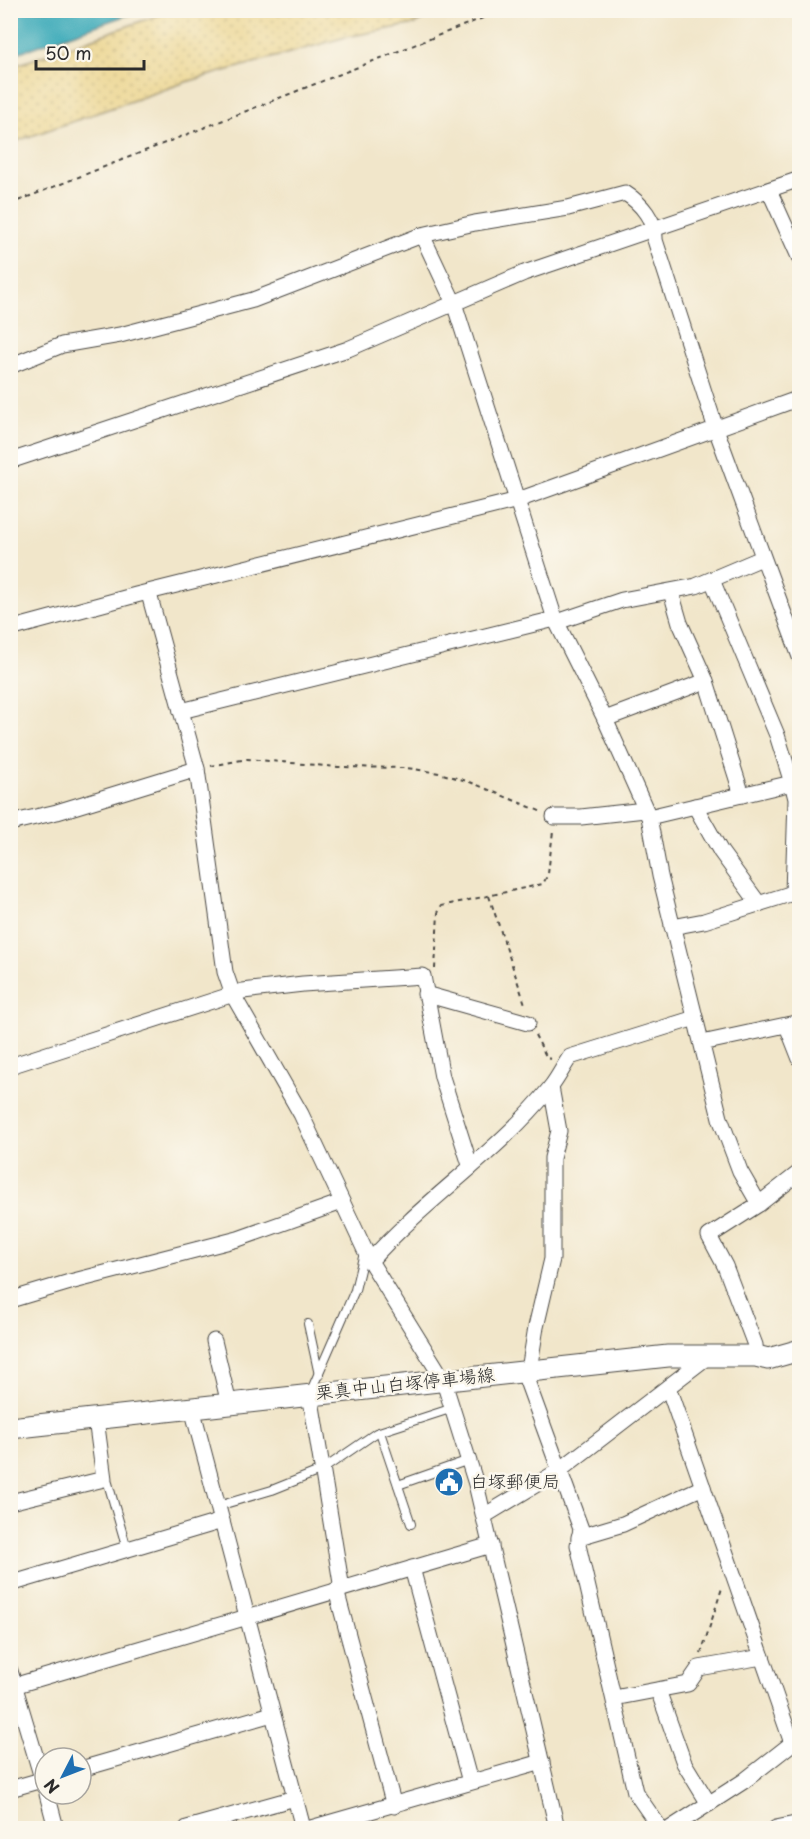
<svg xmlns="http://www.w3.org/2000/svg" width="810" height="1839" font-family="'Playpen Sans','Klee One',sans-serif">
	<defs>
		<pattern id="sand-dots" width="8" height="8" patternUnits="userSpaceOnUse" patternTransform="scale(1.5)"><rect width="8" height="8" fill="#eeda9e"/><path d="M2 2h.1M6 6h.1" fill="none" stroke="#cb8" stroke-width="1.8" stroke-linecap="round"/></pattern>
	</defs>
	<rect width="100%" height="100%" fill="#fbf7ec"/>
	<filter id="ink" filterUnits="userSpaceOnUse"><feTurbulence type="fractalNoise" baseFrequency=".0167" numOctaves="2"/><feDisplacementMap in="SourceGraphic" scale="12" xChannelSelector="R" yChannelSelector="G"/><feConvolveMatrix kernelMatrix="1 2 1 2 8 2 1 2 1" color-interpolation-filters="sRGB"/></filter>
	<filter id="wash" filterUnits="userSpaceOnUse"><feTurbulence type="fractalNoise" baseFrequency=".008" numOctaves="4" result="noise"/><feDisplacementMap in="SourceGraphic" scale="24" xChannelSelector="R" yChannelSelector="G"/><feGaussianBlur stdDeviation="1.35" result="paint"/><feColorMatrix in="noise" values="0 0 0 0 0 0 0 0 0 0 0 0 0 0 0 0 0 1.4 0 .05"/><feComposite in="paint" operator="in"/></filter>
	<g filter="url(#wash)">
		<rect width="100%" height="100%" fill="#f1e6ca"/>
		<path fill="url(#sand-dots)" stroke="#8c8264" stroke-width="1.5" d="M 173,10 L 439,10 L 439,11 L 415,24 L 346,37 L 186,82 L 11,143 L 11,67 Z"/>
		<path fill="#3cabba" stroke="#346b72" stroke-width="1.5" d="M 11,10 L 139,10 L 139,11 L 11,55 Z"/>
	</g>
	<g filter="url(#ink)">
		<g fill="none" stroke-linecap="round" stroke-linejoin="round">
			<g stroke="#494743" stroke-width="10">
				<g id="lane">
					<path d="M 308,1324 L 319,1375"/>
					<path d="M 310,1393 L 355,1290 L 364,1253"/>
					<path d="M 380,1432 L 411,1524"/>
					<path d="M 104,1479 L 108,1483 L 127,1549"/>
					<path d="M 398,1485 L 469,1460"/>
					<path d="M 218,1506 L 272,1490 L 322,1470 L 376,1433 L 453,1408"/>
				</g>
			</g>
			<g stroke="#494743" stroke-width="17">
				<g id="street">
					<path d="M 769,190 L 800,259"/>
					<path d="M 422,235 L 454,303 L 555,619 L 605,719 L 649,817 L 660,876 L 720,1118 L 740,1171 L 759,1204"/>
					<path d="M 10,366 L 62,345 L 120,335 L 253,300 L 422,235 L 475,223 L 568,208 L 625,193 C 641,203 656,221 655,240 L 716,429 L 800,657"/>
					<path d="M 10,461 L 348,349 L 524,273 L 800,179"/>
					<path d="M 671,592 L 680,623 L 706,681 L 742,795"/>
					<path d="M 149,594 L 197,769 L 225,972 L 233,995 L 301,1114 L 370,1261 L 443,1379 L 476,1484 L 557,1828"/>
					<path d="M 557,622 L 622,600 L 696,586 L 762,558"/>
					<path d="M 10,629 L 136,595 L 518,500 L 800,398"/>
					<path d="M 181,711 L 555,619"/>
					<path d="M 605,719 L 706,681"/>
					<path d="M 695,806 L 721,852 L 759,904"/>
					<path d="M 554,817 L 581,817 L 645,810"/>
					<path d="M 649,817 L 792,783 L 777,735 L 712,580"/>
					<path d="M 10,823 L 57,812 L 197,769"/>
					<path d="M 672,927 L 704,921 L 793,893 L 796,799 L 792,783 L 800,781"/>
					<path d="M 425,994 L 528,1023"/>
					<path d="M 787,1026 L 800,1059"/>
					<path d="M 702,1043 L 800,1022"/>
					<path d="M 10,1066 L 243,991 L 303,984 L 423,976 L 442,1077 L 470,1165"/>
					<path d="M 370,1261 C 425,1199 498,1153 550,1088 C 558,1078 563,1067 570,1057 L 695,1018"/>
					<path d="M 10,1300 L 70,1282 L 238,1239 L 342,1202"/>
					<path d="M 214,1341 L 229,1404"/>
					<path d="M 756,1356 L 755,1345 L 725,1266 L 709,1236 L 759,1204 L 800,1172"/>
					<path d="M 523,1370 L 581,1529 L 578,1545 L 635,1792 L 660,1828"/>
					<path d="M 529,1370 L 536,1327 L 552,1259 L 552,1158 L 559,1131 L 551,1087"/>
					<path d="M 668,1387 L 792,1743"/>
					<path d="M 310,1394 L 342,1589"/>
					<path d="M 192,1408 L 303,1828"/>
					<path d="M 10,1502 L 104,1479 L 96,1419"/>
					<path d="M 484,1516 L 560,1470 L 707,1357"/>
					<path d="M 579,1537 L 623,1524 L 703,1487"/>
					<path d="M 412,1568 L 470,1782"/>
					<path d="M 10,1584 L 222,1521"/>
					<path d="M 336,1590 L 394,1806"/>
					<path d="M 10,1671 L 45,1788"/>
					<path d="M 10,1687 L 491,1545"/>
					<path d="M 658,1690 L 684,1763 L 709,1804"/>
					<path d="M 614,1698 L 688,1684 L 699,1668 L 762,1657"/>
					<path d="M 81,1769 L 272,1714"/>
					<path d="M 10,1789 L 45,1779"/>
					<path d="M 47,1794 L 56,1828"/>
					<path d="M 187,1828 L 295,1798"/>
					<path d="M 311,1828 L 542,1762"/>
					<path d="M 671,1828 L 744,1781 L 800,1737"/>
					<path d="M 776,1828 L 800,1823"/>
				</g>
			</g>
			<g stroke="#494743" stroke-width="23">
				<path id="secondary" d="M 10,1428 L 668,1356 L 756,1356 L 768,1359 L 800,1350"/>
			</g>
			<g stroke="#494743" stroke-width="2" stroke-dasharray="4.5 4.5" stroke-linecap="butt">
				<path d="M 10,204 L 503,10"/>
				<path d="M 211,766 L 247,759 L 338,767 L 407,768 L 439,773 L 470,782 L 542,812"/>
				<path d="M 489,896 L 526,1007"/>
				<path d="M 435,969 L 438,913 L 441,906 L 543,884 L 548,874 L 553,831"/>
				<path d="M 535,1035 L 547,1058 L 551,1059"/>
				<path d="M 701,1654 L 722,1588"/>
			</g>
			<use href="#lane" stroke="#fff" stroke-width="8"/>
			<use href="#street" stroke="#fff" stroke-width="15"/>
			<use href="#secondary" stroke="#fff" stroke-width="21"/>
		</g>
	</g>
	<defs>
		<g id="civic-disc" transform="scale(1.5)"><circle r="9.5" fill="#1f6fb2" stroke="#fbf7ec"/><path d="M-.6-6.5H3V-4.5H.6V-3L4-1V1h2V6H-6V1h2V-1L-.6-3ZM-1.2 2.5V6h2.4V2.5Z" fill="#fff"/></g>
	</defs>
	<g fill-rule="evenodd">
		<use href="#civic-disc" x="449" y="1482"/>
	</g>
	<g text-anchor="middle" stroke-width="5" stroke-linejoin="round" paint-order="stroke">
		<g font-size="18" fill="#2b2b2b" stroke="#fbf7ec">
			<text transform="translate(405 1384) rotate(-6)" y="6">栗真中山白塚停車場線</text>
		</g>
		<g font-size="18" fill="#2b2b2b" stroke="#fbf7ec" text-anchor="start">
			<text x="470" y="1488">白塚郵便局</text>
		</g>
	</g>
	<rect width="810" height="1839" fill="none" stroke="#fbf7ec" stroke-width="36"/>
	<g transform="translate(63 1776) rotate(228)"><circle r="28" fill="#fbf7ec" stroke="#a8a59f" stroke-width="1.5"/>
	<path d="M0-4.5L10 22L0 15L-10 22Z" fill="#1f6fb2"/>
	<text y="-9" font-size="16" font-weight="bold" text-anchor="middle" fill="#2b2b2b">N</text>
	</g>
	<path d="M36 60v9h108v-9" fill="none" stroke="#2b2b2b" stroke-width="3"/>
	<text x="45" y="60" font-size="18" fill="#2b2b2b" stroke="#fbf7ec" stroke-width="4.5" paint-order="stroke">50 m</text>
</svg>
